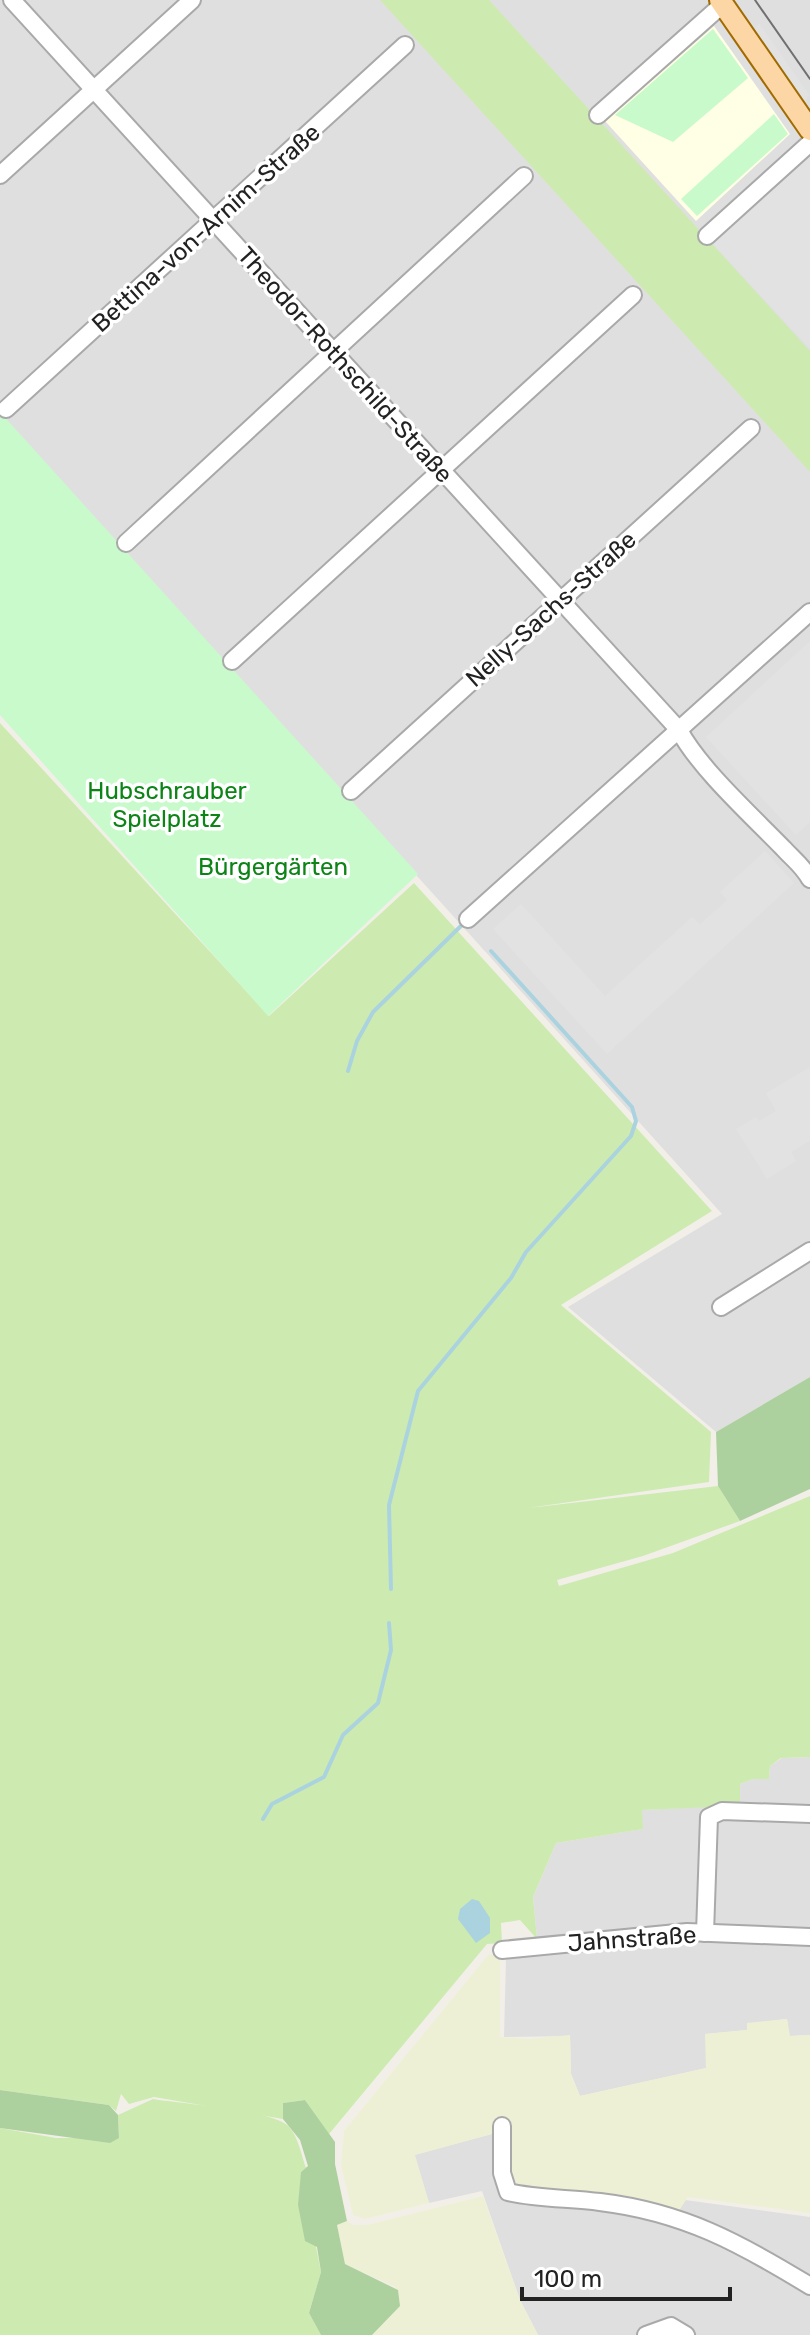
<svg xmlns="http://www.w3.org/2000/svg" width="810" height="2335" font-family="Rubik,sans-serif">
	<rect width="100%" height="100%" fill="#f2efe9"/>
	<g fill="#e0dfdf">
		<path d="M 0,0 L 810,0 L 810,1377 L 716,1432 L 568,1307 L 722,1214 L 0,414 Z"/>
		<path d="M 810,1757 L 810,2035 L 789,2036 L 787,2019 L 753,2023 L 747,2030 L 706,2034 L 707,2068 L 580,2096 L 571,2074 L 570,2036 L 504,2037 L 506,1958 L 512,1941 L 537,1939 L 533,1897 L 556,1843 L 642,1829 L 641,1810 L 740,1805 L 740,1784 L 753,1779 L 769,1778 L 770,1766 L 782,1758 Z"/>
		<path d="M 499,2132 L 496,2176 L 499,2197 L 678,2212 L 685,2200 L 810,2217 L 810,2335 L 538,2335 L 520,2300 L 482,2191 L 429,2203 L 414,2155 Z"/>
	</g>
	<path fill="#ffffe5" d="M 714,26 L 790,134 L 696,221 L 605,121 Z"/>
	<g fill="#eef0d5">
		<path d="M 489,1954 L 500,1957 L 500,2037 L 529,2039 L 570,2035 L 571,2074 L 580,2096 L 706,2068 L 705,2034 L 747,2030 L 747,2023 L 787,2019 L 790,2036 L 810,2035 L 810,2213 L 688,2197 L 678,2212 L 523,2191 L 509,2173 L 499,2132 L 415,2155 L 429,2203 L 365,2219 L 353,2215 L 341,2165 L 344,2131 Z"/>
		<path d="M 483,2196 L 520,2300 L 538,2335 L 372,2335 L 399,2306 L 395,2287 L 345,2264 L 337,2225 L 347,2221 L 353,2225 L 367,2225 Z"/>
	</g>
	<g fill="#cdebb0">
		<path d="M 380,0 L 489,0 L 810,351 L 810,472 Z"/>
		<path d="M 0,723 L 269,1016 L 414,883 L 712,1211 L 561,1305 L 711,1432 L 709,1482 L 528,1508 L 718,1486 L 740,1521 L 643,1556 L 557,1580 L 559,1586 L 673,1553 L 810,1496 L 810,1757 L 781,1758 L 770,1766 L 769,1779 L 753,1779 L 740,1784 L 740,1806 L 642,1810 L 643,1829 L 556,1843 L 533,1897 L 537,1939 L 520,1920 L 501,1923 L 502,1943 L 487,1944 L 329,2134 L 305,2100 L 283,2103 L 283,2119 L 154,2097 L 129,2104 L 121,2094 L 116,2111 L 109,2105 L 0,2090 Z"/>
		<path d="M 153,2099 C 183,2104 260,2109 284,2123 C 297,2130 301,2154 306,2168 L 301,2172 L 321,2272 L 309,2313 L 321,2335 L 0,2335 L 0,2128 L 56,2138 L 119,2138 L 118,2115 Z"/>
	</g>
	<g fill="#add19e">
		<path d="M 810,1377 L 810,1489 L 740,1521 L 718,1486 L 716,1432 Z"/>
		<path d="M 0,2090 L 109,2105 L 118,2115 L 119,2138 L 110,2143 L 0,2128 Z"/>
		<path d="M 305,2100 L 335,2142 L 335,2164 L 347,2221 L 337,2225 L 345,2264 L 398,2290 L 400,2306 L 372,2335 L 321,2335 L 309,2313 L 321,2272 L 317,2247 L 305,2241 L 298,2205 L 301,2172 L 308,2166 L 300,2140 L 283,2119 L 283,2103 Z"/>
	</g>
	<g fill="#c8facc">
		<path d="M 713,29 L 748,78 L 673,142 L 615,115 Z"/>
		<path d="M 774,114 L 788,134 L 697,216 L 681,199 Z"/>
		<path d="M 0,412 L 418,874 L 268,1016 L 0,715 Z"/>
	</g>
	<g fill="#e2e2e2">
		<path d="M 759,23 L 809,95 L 803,105 L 752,32 Z"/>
		<path d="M 810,155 L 810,349 L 712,243 Z"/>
		<path d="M 810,641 L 810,822 L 796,835 L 706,737 Z"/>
		<path d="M 765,851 L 794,883 L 607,1054 L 493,929 L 521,904 L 605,996 L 692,917 L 700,924 L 727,900 L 720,892 Z"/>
		<path d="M 810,1067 L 810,1141 L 791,1152 L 796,1161 L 767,1179 L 736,1129 L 756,1117 L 759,1121 L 776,1111 L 766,1093 Z"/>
	</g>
	<path fill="#aad3df" d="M 472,1899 L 479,1901 L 490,1918 L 490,1933 L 476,1943 L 458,1919 L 460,1909 Z"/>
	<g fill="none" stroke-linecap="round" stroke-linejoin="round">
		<g stroke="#aad3df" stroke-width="4">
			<path d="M 348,1071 L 357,1041 L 373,1012 L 465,922"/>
			<path d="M 391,1589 L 389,1505 L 418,1391 L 511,1278 L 526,1252 L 631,1136 L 636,1121 L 632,1107 L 491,951"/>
			<path d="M 263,1819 L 272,1804 L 324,1777 L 343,1735 L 378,1703 L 391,1650 L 389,1623"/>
		</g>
		<g stroke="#a9a9a9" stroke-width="20">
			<g id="minor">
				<path d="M 12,0 L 679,730 C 699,768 752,816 783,848 C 794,860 802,865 810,879"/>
				<path d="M 598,115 L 723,4"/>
				<path d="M 0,175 L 192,0"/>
				<path d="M 707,236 L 810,143"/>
				<path d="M 6,409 L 405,45"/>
				<path d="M 126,543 L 524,176"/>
				<path d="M 232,661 L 633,295"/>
				<path d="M 351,791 L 751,428"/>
				<path d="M 468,919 L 810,612"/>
				<path d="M 721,1307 L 810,1251"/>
				<path d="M 705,1933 L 709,1817 L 722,1811 L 810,1814"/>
				<path d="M 502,1950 L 687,1932 L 810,1937"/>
				<path d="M 502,2126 L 502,2173 L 508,2192 C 538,2199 569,2198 600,2202 C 683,2212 740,2243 810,2286"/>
				<path d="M 646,2335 L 671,2326 L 686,2335"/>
			</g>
		</g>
		<g stroke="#a06b00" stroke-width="24">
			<path id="major" d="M 720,0 L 810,130"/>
		</g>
		<use href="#minor" stroke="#fff" stroke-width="16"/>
		<use href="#major" stroke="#fcd6a4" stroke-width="20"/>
		<path stroke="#707070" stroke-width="2" d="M 755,0 L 810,79"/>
	</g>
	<g text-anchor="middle" stroke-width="7" stroke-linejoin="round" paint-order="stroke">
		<g font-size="24" fill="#222" stroke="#fff">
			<text transform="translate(206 228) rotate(-42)" y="8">Bettina-von-Arnim-Straße</text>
			<text transform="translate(345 365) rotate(48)" y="8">Theodor-Rothschild-Straße</text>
			<text transform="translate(551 609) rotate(-42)" y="8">Nelly-Sachs-Straße</text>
			<text transform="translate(632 1939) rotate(-4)" y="8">Jahnstraße</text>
		</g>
		<g font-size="24" fill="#0c8416" stroke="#fff">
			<text x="167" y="799">Hubschrauber<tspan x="167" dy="28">Spielplatz</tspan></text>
			<text x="273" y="875">Bürgergärten</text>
		</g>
	</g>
	<path d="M522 2287v12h208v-12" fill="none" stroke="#222222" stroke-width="4"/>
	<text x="534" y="2287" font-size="24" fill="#222222" stroke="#ffffff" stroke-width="6" paint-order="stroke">100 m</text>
</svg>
